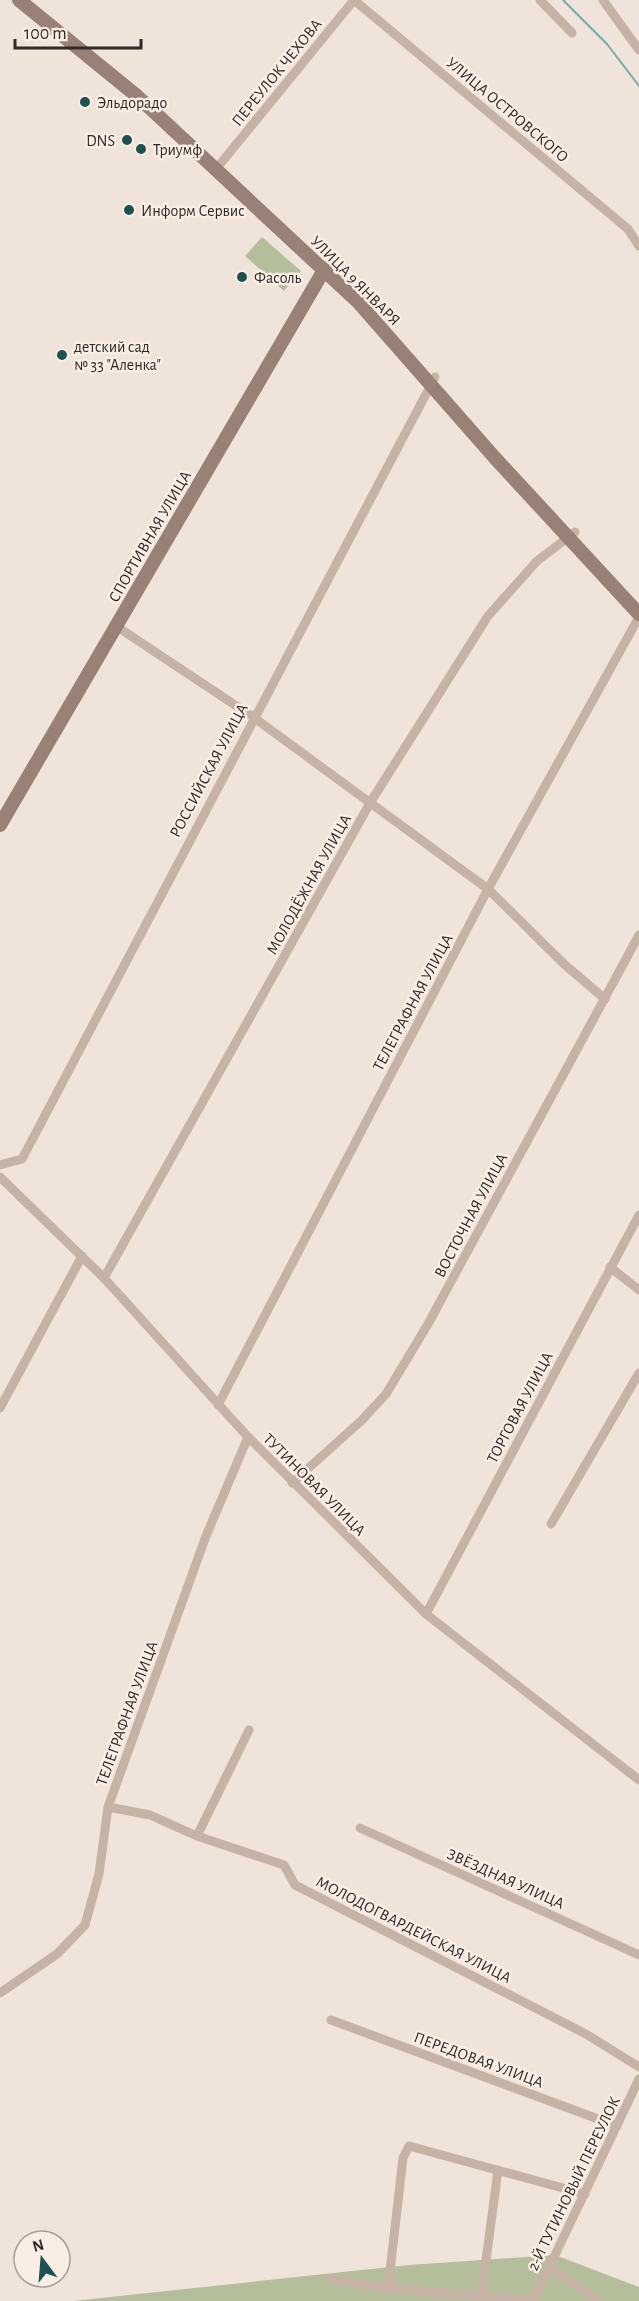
<svg xmlns="http://www.w3.org/2000/svg" width="639" height="2301" font-family="'Alegreya Sans',sans-serif">
	<rect width="100%" height="100%" fill="#f0e3d9"/>
	<g fill="#b5be9a">
		<path d="M 262,237 L 301,271 L 284,291 L 245,256 Z"/>
		<path d="M 555,2255 L 639,2287 L 639,2301 L 73,2301 L 409,2265 Z"/>
	</g>
	<g fill="none" stroke-linecap="round" stroke-linejoin="round">
		<path stroke="#7aaba9" stroke-width="2" d="M 563,0 L 607,44 L 639,86"/>
		<g stroke="#c7b2a6" stroke-width="9">
			<path d="M 354,0 L 628,229 L 639,246"/>
			<path d="M 540,0 L 572,33"/>
			<path d="M 603,0 L 639,50"/>
			<path d="M 221,163 L 354,0"/>
			<path d="M 116,626 L 253,717 L 488,889 L 564,964 L 605,999"/>
			<path d="M 0,1165 L 22,1159 L 435,377"/>
			<path d="M 0,1177 L 104,1278 L 248,1437 L 426,1614 L 639,1780"/>
			<path d="M 610,1267 L 639,1290"/>
			<path d="M 104,1278 L 370,803 L 488,616 L 537,561 L 575,532"/>
			<path d="M 218,1405 L 488,889 L 639,617"/>
			<path d="M 0,1408 L 82,1256"/>
			<path d="M 292,1483 L 362,1420 L 386,1394 L 428,1324 L 639,935"/>
			<path d="M 551,1524 L 639,1373"/>
			<path d="M 426,1614 L 639,1215"/>
			<path d="M 108,1807 L 150,1815 L 197,1836 L 284,1865 L 295,1885 L 586,2034 L 639,2067"/>
			<path d="M 360,1828 L 639,1955"/>
			<path d="M 197,1836 L 249,1730"/>
			<path d="M 0,1993 L 57,1954 L 85,1925 L 99,1874 L 108,1807 L 206,1536 L 248,1437"/>
			<path d="M 331,2020 L 617,2126"/>
			<path d="M 549,2266 L 598,2301"/>
			<path d="M 330,2279 L 388,2288 L 534,2301"/>
			<path d="M 388,2288 L 403,2158 L 409,2146 L 585,2194"/>
			<path d="M 481,2298 L 498,2170"/>
			<path d="M 533,2301 L 639,2079"/>
		</g>
		<g stroke="#9a8178" stroke-width="14">
			<path d="M 19,0 L 137,96 L 358,302 L 495,458 L 639,614"/>
			<path d="M 0,825 L 324,270 L 330,267"/>
		</g>
	</g>
	<g fill="#1e5252" stroke="#f8eee5" stroke-width="2">
		<circle cx="85" cy="102" r="6"/>
		<circle cx="127" cy="140" r="6"/>
		<circle cx="141" cy="149" r="6"/>
		<circle cx="129" cy="210" r="6"/>
		<circle cx="242" cy="277" r="6"/>
		<circle cx="62" cy="355" r="6"/>
	</g>
	<g text-anchor="middle" stroke-width="5" stroke-linejoin="round" paint-order="stroke">
		<g font-size="16" fill="#332926" stroke="#f8eee5">
			<text transform="translate(276 72) rotate(-51)" y="6">ПЕРЕУЛОК ЧЕХОВА</text>
			<text transform="translate(508 109) rotate(40)" y="6">УЛИЦА ОСТРОВСКОГО</text>
			<text transform="translate(356 280) rotate(45)" y="6">УЛИЦА 9 ЯНВАРЯ</text>
			<text transform="translate(149 536) rotate(-60)" y="6">СПОРТИВНАЯ УЛИЦА</text>
			<text transform="translate(208 770) rotate(-62)" y="6">РОССИЙСКАЯ УЛИЦА</text>
			<text transform="translate(308 884) rotate(-61)" y="6">МОЛОДЁЖНАЯ УЛИЦА</text>
			<text transform="translate(412 1002) rotate(-62)" y="6">ТЕЛЕГРАФНАЯ УЛИЦА</text>
			<text transform="translate(470 1215) rotate(-62)" y="6">ВОСТОЧНАЯ УЛИЦА</text>
			<text transform="translate(519 1407) rotate(-62)" y="6">ТОРГОВАЯ УЛИЦА</text>
			<text transform="translate(315 1484) rotate(45)" y="6">ТУТИНОВАЯ УЛИЦА</text>
			<text transform="translate(126 1713) rotate(-70)" y="6">ТЕЛЕГРАФНАЯ УЛИЦА</text>
			<text transform="translate(506 1878) rotate(24)" y="6">ЗВЁЗДНАЯ УЛИЦА</text>
			<text transform="translate(414 1929) rotate(27)" y="6">МОЛОДОГВАРДЕЙСКАЯ УЛИЦА</text>
			<text transform="translate(479 2059) rotate(20)" y="6">ПЕРЕДОВАЯ УЛИЦА</text>
			<text transform="translate(573 2183) rotate(-64)" y="6">2-Й ТУТИНОВЫЙ ПЕРЕУЛОК</text>
		</g>
		<g font-size="16" fill="#332926" stroke="#f8eee5" text-anchor="start">
			<text x="97" y="108">Эльдорадо</text>
			<text x="115" y="146" text-anchor="end">DNS</text>
			<text x="153" y="155">Триумф</text>
			<text x="141" y="216">Информ Сервис</text>
			<text x="254" y="283">Фасоль</text>
			<text x="74" y="352">детский сад<tspan x="74" dy="18">№ 33 "Аленка"</tspan></text>
		</g>
	</g>
	<g transform="translate(42 2259) rotate(344)"><circle r="28" fill="#f8eee5" stroke="#a99f99" stroke-width="1.5"/>
	<path d="M0-4.5L10 22L0 15L-10 22Z" fill="#1e5252"/>
	<text y="-9" font-size="16" font-weight="bold" text-anchor="middle" fill="#332926">N</text>
	</g>
	<path d="M15 39v9h126v-9" fill="none" stroke="#332926" stroke-width="3"/>
	<text x="24" y="39" font-size="18" fill="#332926" stroke="#f8eee5" stroke-width="4.5" paint-order="stroke">100 m</text>
</svg>
